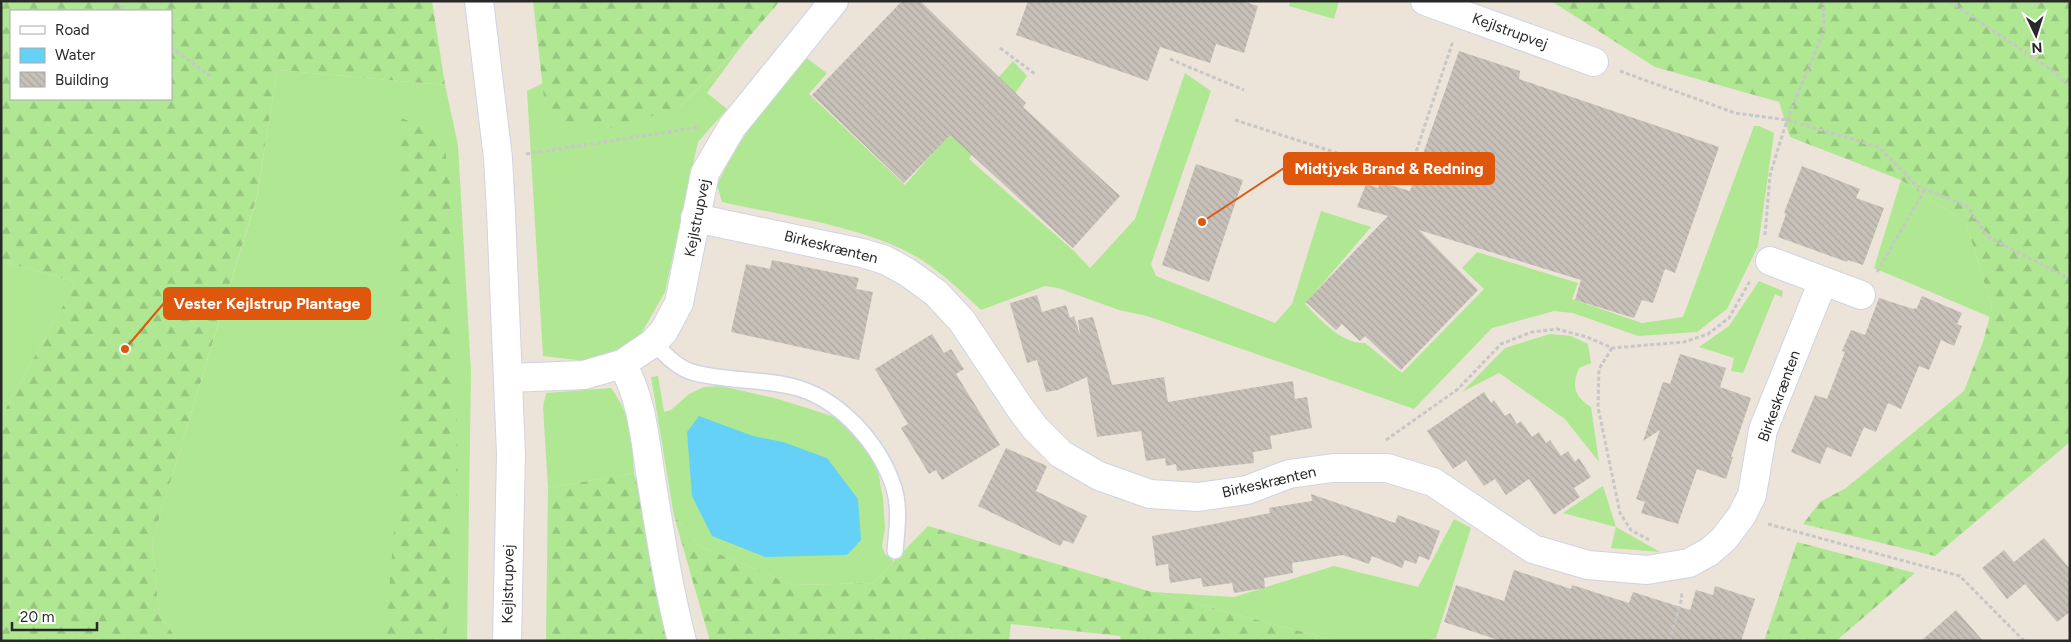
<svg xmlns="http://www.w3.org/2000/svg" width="2071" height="642" font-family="Figtree,sans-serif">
	<defs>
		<pattern id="forest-firs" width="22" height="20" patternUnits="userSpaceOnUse" patternTransform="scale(1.25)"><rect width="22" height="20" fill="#b0e792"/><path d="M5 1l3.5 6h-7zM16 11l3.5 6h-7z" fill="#97c67e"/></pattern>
		<pattern id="building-back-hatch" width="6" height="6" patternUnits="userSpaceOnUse" patternTransform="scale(1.25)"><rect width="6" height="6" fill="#c7c1b9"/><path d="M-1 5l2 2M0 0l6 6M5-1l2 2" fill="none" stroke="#aba69f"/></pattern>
	</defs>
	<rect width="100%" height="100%" fill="#ece4d9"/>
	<g fill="#b0e792">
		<path d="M 1290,1 L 1339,1 L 1334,19 L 1289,6 Z"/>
		<path d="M 742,45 L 707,93 L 727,109 L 698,142 L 665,292 L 641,334 L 617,350 L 586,361 L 543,356 L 527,91 L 543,83 L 545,107 L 680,107 Z"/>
		<path d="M 805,57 L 827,73 L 809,94 L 905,185 L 1013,61 L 1027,76 L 969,159 L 1074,251 L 1090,268 L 1135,219 L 1185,73 L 1211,91 L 1151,264 L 1156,276 L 1275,323 L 1292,304 L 1321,211 L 1371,227 L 1305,304 C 1320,319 1341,344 1365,343 L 1402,373 L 1484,289 L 1462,268 L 1477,252 L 1578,283 L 1572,299 L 1642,323 L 1683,317 L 1754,126 L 1759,126 L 1774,133 L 1758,246 L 1727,309 L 1715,318 L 1697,332 L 1638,336 L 1573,313 L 1554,311 L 1492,328 L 1414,409 L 1147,316 L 1119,310 L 1058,288 L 1045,286 L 981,310 C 958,288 935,266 906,251 C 853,225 780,215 722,202 L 717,185 C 740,135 771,99 805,57 Z"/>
		<path d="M 277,70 L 445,85 L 458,145 L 471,372 L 467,641 L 178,641 L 159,614 L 152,542 L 257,197 Z"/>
		<path d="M 1901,180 L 1966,223 L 1992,308 L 1990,317 L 1874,268 Z"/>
		<path d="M 1,261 L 76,282 L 1,417 Z"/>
		<path d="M 1759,281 L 1783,291 L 1782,297 L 1775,294 L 1743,373 L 1731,371 L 1734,358 L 1699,347 L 1729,326 Z"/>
		<path d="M 1550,334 L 1571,336 L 1588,344 L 1591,363 L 1579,368 C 1571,386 1575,397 1591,407 L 1599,462 L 1565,419 L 1499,373 L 1462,392 L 1505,348 Z"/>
		<path d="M 658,376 L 664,412 L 671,410 L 689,394 L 704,387 L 721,386 L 778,399 L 835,417 L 858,440 L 877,466 L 883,498 L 885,528 L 882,546 L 885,554 L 894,561 L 873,583 L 793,585 L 700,546 L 674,516 L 651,377 Z"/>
		<path d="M 611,388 C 632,417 632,438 634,473 L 548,488 L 543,407 L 546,393 Z"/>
		<path d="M 1603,486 L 1616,527 L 1660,552 L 1611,548 L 1616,527 L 1563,513 Z"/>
		<path d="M 1454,519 L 1471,528 L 1436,638 L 1426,641 L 1337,641 L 1152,592 L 1234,597 L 1334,566 L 1418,587 Z"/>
	</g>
	<g fill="url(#forest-firs)" fill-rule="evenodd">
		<path d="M 1,1 L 432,1 L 445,85 L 277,70 L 257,196 L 152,542 L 159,614 L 178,641 L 1,641 L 1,417 L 76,282 L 1,261 ZM 171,11 L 171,99 L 11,99 L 11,11 Z"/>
		<path d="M 533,1 L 780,1 L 742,45 L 680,107 L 615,128 L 557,122 L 545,107 Z"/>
		<path d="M 1551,1 L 2070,1 L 2070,442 L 1935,556 L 1803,524 L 1820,502 L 1846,488 L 1964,391 L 1983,342 L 1992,308 L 1966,223 L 1901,180 L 1790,137 L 1779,102 L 1655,67 Z"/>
		<path d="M 397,116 L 443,136 L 452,197 L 458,479 L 446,641 L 385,641 L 397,493 Z"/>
		<path d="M 634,473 L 677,641 L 546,641 L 548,488 Z"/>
		<path d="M 674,516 L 700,546 L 793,585 L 873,583 L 928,526 L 1152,592 L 1337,641 L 1121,641 L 1120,636 L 1011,624 L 1009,641 L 710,641 Z"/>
		<path d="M 1797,542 L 1915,573 L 1836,641 L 1764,641 Z"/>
	</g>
	<path fill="#65d1f6" d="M 699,416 L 753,436 L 783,442 L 827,458 L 858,499 L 861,540 L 847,555 L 765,557 L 712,536 L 692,496 L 687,432 Z"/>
	<g fill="url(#building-back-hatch)">
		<path d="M 902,1 L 920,1 L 1026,103 L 1023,107 L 1120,196 L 1073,248 L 950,135 L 904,183 L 812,95 Z"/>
		<path d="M 1028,1 L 1242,1 L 1258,6 L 1244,53 L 1216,44 L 1210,63 L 1160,47 L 1148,81 L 1016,35 Z"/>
		<path d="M 1459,51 L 1520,71 L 1519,79 L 1719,147 L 1675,273 L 1665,269 L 1653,303 L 1642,300 L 1634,318 L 1575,300 L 1581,280 L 1419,230 L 1478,290 L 1401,370 L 1365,336 L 1360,341 L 1342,324 L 1336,330 L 1306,302 L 1388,216 L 1357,207 L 1366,184 L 1378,188 L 1380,182 L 1410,191 Z"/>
		<path d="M 1196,164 L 1243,180 L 1209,282 L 1162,265 Z"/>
		<path d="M 1802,166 L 1860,189 L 1856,198 L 1884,208 L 1863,265 L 1848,260 L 1847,262 L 1778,237 L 1786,214 L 1784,213 Z"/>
		<path d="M 772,260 L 859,278 L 856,289 L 873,292 L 859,360 L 731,332 L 746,264 L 770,269 Z"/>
		<path d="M 1037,295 L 1042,312 L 1066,305 L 1070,318 L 1074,316 L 1080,335 L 1078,320 L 1093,317 L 1112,385 L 1164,377 L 1168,402 L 1293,381 L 1295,399 L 1307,397 L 1312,428 L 1270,436 L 1272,449 L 1253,452 L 1254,463 L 1177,471 L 1176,464 L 1166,466 L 1165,458 L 1146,461 L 1141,431 L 1097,437 L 1087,377 L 1058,390 L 1046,392 L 1037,360 L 1027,363 L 1010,303 Z"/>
		<path d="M 1922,296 L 1962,313 L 1957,324 L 1962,326 L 1954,346 L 1941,340 L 1929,370 L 1919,366 L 1901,409 L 1888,403 L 1876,432 L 1864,427 L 1851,457 L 1827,447 L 1820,464 L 1791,452 L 1815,395 L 1827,399 L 1845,352 L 1842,351 L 1851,330 L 1865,335 L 1879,298 L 1913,309 L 1917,308 Z"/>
		<path d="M 932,334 L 944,353 L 951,349 L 964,369 L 956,374 L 1000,445 L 942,480 L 936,470 L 929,474 L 920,459 L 901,428 L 908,424 L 875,369 Z"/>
		<path d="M 1680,354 L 1726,368 L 1720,387 L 1751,398 L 1731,457 L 1733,457 L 1726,479 L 1697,469 L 1678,524 L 1641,513 L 1645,502 L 1636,499 L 1660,430 L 1643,441 L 1663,382 L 1670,384 Z"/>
		<path d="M 1484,392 L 1491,403 L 1494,400 L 1505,416 L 1510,413 L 1517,424 L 1521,421 L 1532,437 L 1539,432 L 1546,443 L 1550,440 L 1561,456 L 1568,451 L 1575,462 L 1579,458 L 1591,477 L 1574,488 L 1580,497 L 1554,515 L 1529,479 L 1506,495 L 1495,479 L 1484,486 L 1466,460 L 1453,469 L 1427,431 Z"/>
		<path d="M 1006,448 L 1047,466 L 1036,491 L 1087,516 L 1073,544 L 1064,540 L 1060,546 L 978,506 Z"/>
		<path d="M 1311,494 L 1395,523 L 1398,515 L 1440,531 L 1429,560 L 1419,556 L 1416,564 L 1405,560 L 1402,568 L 1372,556 L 1369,564 L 1343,555 L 1292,563 L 1293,573 L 1264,578 L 1265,588 L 1234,593 L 1232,583 L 1203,587 L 1201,578 L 1170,583 L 1168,564 L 1156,566 L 1152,536 L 1270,513 L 1269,508 L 1312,501 Z"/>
		<path d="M 2044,538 L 2070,569 L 2070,612 L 2057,622 L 2025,584 L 2007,599 L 1982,568 L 2004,550 L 2014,562 Z"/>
		<path d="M 1514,570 L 1571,589 L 1572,585 L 1629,603 L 1633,592 L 1690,610 L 1696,590 L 1713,595 L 1715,586 L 1755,599 L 1741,641 L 1501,641 L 1444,622 L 1456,585 L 1504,601 Z"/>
		<path d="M 1956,610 L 1983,641 L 1921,641 Z"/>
	</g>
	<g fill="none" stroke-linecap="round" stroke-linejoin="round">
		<g stroke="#cfd3e3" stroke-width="18">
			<path id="lane" d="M 653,343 C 664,353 677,368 692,372 C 725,382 768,378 801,389 C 843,403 880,445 894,488 C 900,508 897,530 895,551"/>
		</g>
		<g stroke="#cfd3e3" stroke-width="30">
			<g id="street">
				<path d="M 1425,1 L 1594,62"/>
				<path d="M 695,218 L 862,253 L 885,260 L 907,272 L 936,293 L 962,321 L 1020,408 L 1035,428 L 1061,454 L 1099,476 L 1150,494 L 1198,497 L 1247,490 L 1289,474 L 1333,468 L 1387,468 L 1433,482 L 1533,549 L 1588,565 L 1647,570 L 1689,563 L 1709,552 L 1724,539 L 1742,515 L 1752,495 L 1763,430 L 1823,281"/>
				<path d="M 1770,261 L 1861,295"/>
				<path d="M 622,364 C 642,398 645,440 651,478 C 660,533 668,587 682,641"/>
				<path d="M 508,378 L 584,375 L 622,364 L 653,343 L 664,331 L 679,303 L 705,173 L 732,127 L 834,1"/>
			</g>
		</g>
		<g stroke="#cfd3e3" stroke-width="30">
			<path id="secondary" d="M 479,1 L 498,158 L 501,212 L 511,454 L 507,641"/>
		</g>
		<g stroke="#c7c7c7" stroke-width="3" stroke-dasharray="4 2.5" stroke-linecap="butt">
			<path d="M 116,1 L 127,11"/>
			<path d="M 1949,1 L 2056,73 L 2070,87"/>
			<path d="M 171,47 L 210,76"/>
			<path d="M 1000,48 L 1035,74"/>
			<path d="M 1170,59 L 1244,90"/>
			<path d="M 1620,71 L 1735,113 L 1787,120 L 1879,147 L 1917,186 L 1967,206 L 1988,237 L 2070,279"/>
			<path d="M 1235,120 L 1408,176 L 1453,41"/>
			<path d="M 526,154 L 700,127"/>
			<path d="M 1765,235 L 1770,175 L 1787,120 L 1824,31 L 1823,1"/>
			<path d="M 1877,272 L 1925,189"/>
			<path d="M 1612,348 L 1599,369 L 1598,407 L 1620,513 L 1631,530 L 1649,540"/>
			<path d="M 1386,440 L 1458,389 L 1501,344 L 1532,332 L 1557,329 L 1587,337 L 1612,348 L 1684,342 L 1708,334 L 1729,318 L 1750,281"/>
			<path d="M 1768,524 L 1960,576 L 2024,641"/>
			<path d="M 1669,641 L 1682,598 L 1681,591"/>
		</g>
		<use href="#lane" stroke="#fff" stroke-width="15"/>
		<use href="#street" stroke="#fff" stroke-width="28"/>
		<use href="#secondary" stroke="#fff" stroke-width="28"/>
	</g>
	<g text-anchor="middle" stroke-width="4" stroke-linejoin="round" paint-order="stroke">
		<g font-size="15" fill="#292929" stroke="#fff">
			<text transform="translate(1510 31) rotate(20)" y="5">Kejlstrupvej</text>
			<text transform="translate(697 218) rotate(-79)" y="5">Kejlstrupvej</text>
			<text transform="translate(831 247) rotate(14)" y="5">Birkeskrænten</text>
			<text transform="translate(1779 396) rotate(-70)" y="5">Birkeskrænten</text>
			<text transform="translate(1269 482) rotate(-13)" y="5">Birkeskrænten</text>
			<text transform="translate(508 584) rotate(-89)" y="5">Kejlstrupvej</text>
		</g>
	</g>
	<path fill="none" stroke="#de570d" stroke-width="2" d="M1202 222L1284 168M125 349L164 303"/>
	<g fill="#de570d" stroke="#fff" stroke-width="2">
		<circle cx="1202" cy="222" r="5"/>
		<circle cx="125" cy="349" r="5"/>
	</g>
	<g fill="#de570d" stroke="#de570d" stroke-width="2">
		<rect x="1284" y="153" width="210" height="31" rx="5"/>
		<rect x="164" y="288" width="206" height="31" rx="5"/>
	</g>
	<g font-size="16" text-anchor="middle" font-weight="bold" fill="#fff">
		<text x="1389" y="174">Midtjysk Brand &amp; Redning</text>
		<text x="267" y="309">Vester Kejlstrup Plantage</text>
	</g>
	<rect width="2071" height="642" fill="none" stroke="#292929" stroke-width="5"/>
	<rect x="10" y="10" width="162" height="90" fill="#ffffff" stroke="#a9a9a9"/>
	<rect x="20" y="26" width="25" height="8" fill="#ffffff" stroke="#a9a9a9"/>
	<text x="55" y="35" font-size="15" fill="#292929">Road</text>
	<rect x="20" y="48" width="25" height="15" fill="#65d1f6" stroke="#a9a9a9"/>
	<text x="55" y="60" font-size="15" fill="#292929">Water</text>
	<rect x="20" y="72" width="25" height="15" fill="url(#building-back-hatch)" stroke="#a9a9a9"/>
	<text x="55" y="85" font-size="15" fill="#292929">Building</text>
	<g transform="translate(2036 35) rotate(176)" stroke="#ffffff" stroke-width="4" paint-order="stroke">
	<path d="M0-4L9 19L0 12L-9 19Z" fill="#292929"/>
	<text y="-8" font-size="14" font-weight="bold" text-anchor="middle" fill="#292929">N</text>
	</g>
	<path d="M12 622v8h85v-8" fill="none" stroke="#292929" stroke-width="2.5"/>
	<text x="20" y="622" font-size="15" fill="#292929" stroke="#ffffff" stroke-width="4" paint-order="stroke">20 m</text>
</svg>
